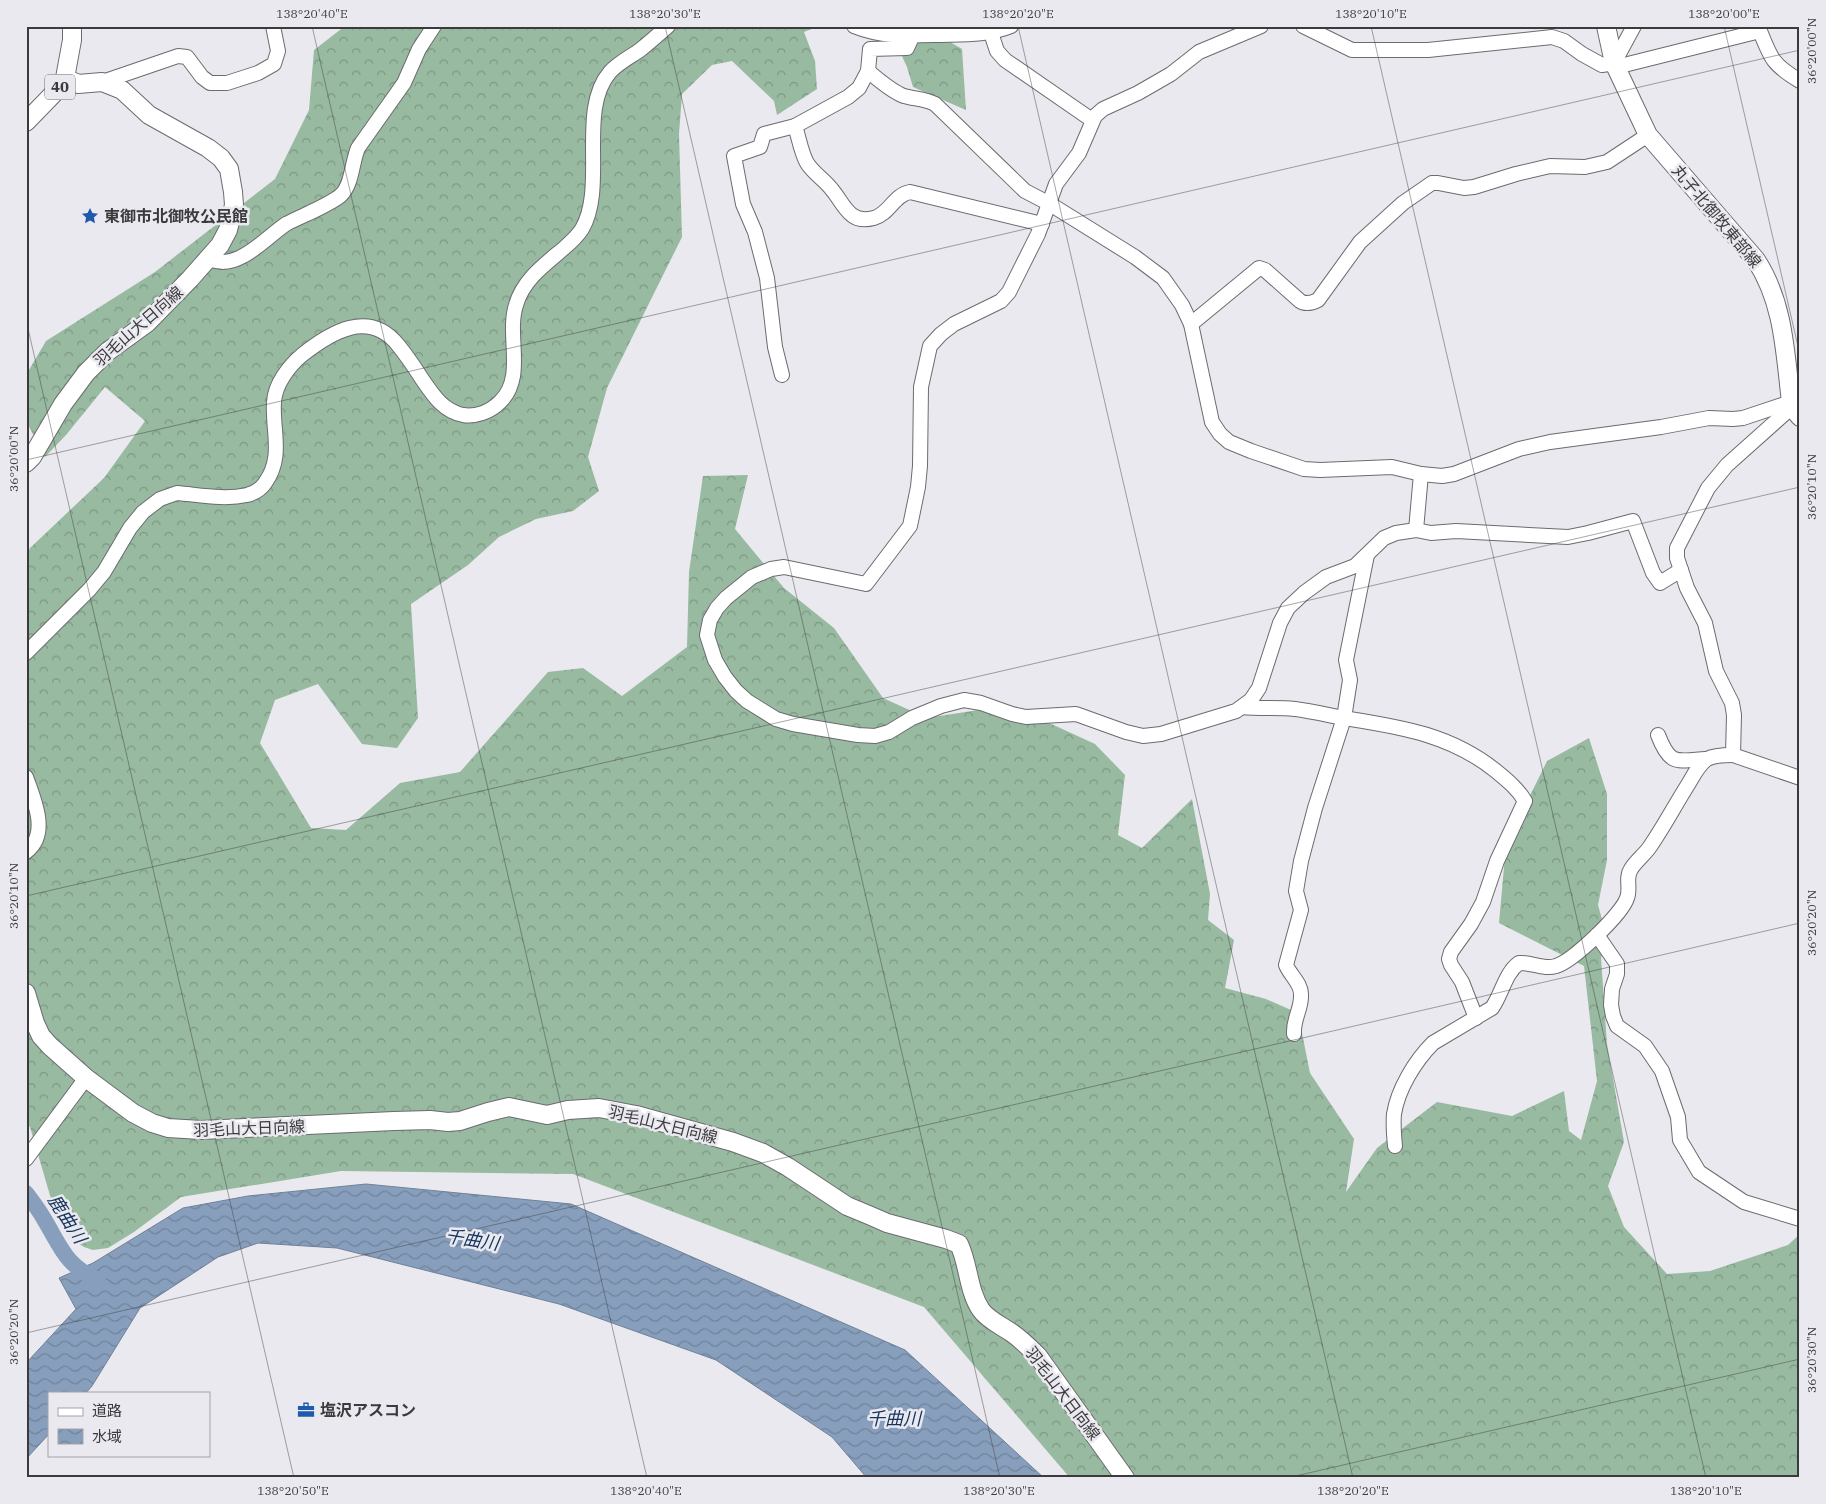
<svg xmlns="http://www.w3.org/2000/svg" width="1826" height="1504" font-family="'IBM Plex Serif','Noto Sans JP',serif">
	<defs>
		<pattern id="forest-crowns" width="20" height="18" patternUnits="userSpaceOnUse" patternTransform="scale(1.25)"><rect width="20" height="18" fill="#98baa0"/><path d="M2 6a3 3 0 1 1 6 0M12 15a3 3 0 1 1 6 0" fill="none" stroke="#7d9884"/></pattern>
		<pattern id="water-waves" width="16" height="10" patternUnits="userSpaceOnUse" patternTransform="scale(1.25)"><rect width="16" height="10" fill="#879fbd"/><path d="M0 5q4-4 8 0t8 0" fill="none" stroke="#70839b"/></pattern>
	</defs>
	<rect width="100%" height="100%" fill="#eae9ef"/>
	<g fill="url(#forest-crowns)">
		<path d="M 345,26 L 819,26 L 804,32 L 815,61 L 817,89 L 777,115 L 774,101 L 732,61 L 712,65 L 682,94 L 679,134 L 682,237 L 607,388 L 588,457 L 599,491 L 573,511 L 536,519 L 499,537 L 468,565 L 411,604 L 418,718 L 397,748 L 362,744 L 318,684 L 275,700 L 260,743 L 311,828 L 346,830 L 400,783 L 460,772 L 548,672 L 583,668 L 622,696 L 687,647 L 689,572 L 703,476 L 748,475 L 735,529 L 784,588 L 834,628 L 883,698 L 927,718 L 1010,705 L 1095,744 L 1125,775 L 1118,835 L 1142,848 L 1192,799 L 1210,894 L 1208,920 L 1234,940 L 1225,988 L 1266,999 L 1298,1013 L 1310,1073 L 1354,1139 L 1346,1192 L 1377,1148 L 1437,1102 L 1512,1116 L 1564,1091 L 1569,1131 L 1581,1140 L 1597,1081 L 1584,966 L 1499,923 L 1506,845 L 1547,761 L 1589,738 L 1607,794 L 1607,860 L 1598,905 L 1607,937 L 1601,958 L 1607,1044 L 1624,1142 L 1608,1186 L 1624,1227 L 1667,1274 L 1710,1271 L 1788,1245 L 1800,1234 L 1800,1478 L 1070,1478 L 924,1307 L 573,1174 L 341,1171 L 181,1197 L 134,1232 L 108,1248 L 93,1250 L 84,1247 L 73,1240 L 54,1209 L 30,1127 L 26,1124 L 26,556 L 30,548 L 104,478 L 145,421 L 105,387 L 66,435 L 45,457 L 26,421 L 26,375 L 46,341 L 155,272 L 275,179 L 309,110 L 314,50 Z"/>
		<path d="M 888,26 L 923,26 L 962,49 L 966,110 L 913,87 L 907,67 Z"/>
	</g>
	<path fill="url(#water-waves)" stroke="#708197" d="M 366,1184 L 571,1204 L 905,1350 L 1044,1478 L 867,1478 L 832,1437 L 716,1360 L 559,1304 L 337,1248 L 258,1243 L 218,1257 L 140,1308 L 92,1386 L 86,1393 L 49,1393 L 49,1434 L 26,1459 L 26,1366 L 28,1361 L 76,1309 L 59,1278 L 93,1263 L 183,1208 L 248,1196 Z"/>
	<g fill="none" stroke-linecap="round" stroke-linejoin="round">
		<path stroke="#879fbd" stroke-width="16" d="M 26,1193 C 32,1201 39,1210 44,1219 C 61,1247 65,1265 98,1280"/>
		<g stroke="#6b6b70" stroke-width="16">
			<g id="minor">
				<path d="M 854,26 C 881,37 906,36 934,35 C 961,34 986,36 1011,26"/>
				<path d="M 1261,26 L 1199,52 L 1171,74 L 1138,93 L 1103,109 L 1095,116 L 1079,153 L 1056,184 L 1038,234 L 1009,292 L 1001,301 L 954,324 L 941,334 L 930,346 L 921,387 L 920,466 L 918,487 L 910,526 L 866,584 L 784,567 L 771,569 L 752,577 L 726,598 L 717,608 L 710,620 L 707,635 L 715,660 L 725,677 L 736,691 L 747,701 L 776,719 L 793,724 L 858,735 L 875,736 L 889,732 L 912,718 L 941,706 L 964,700 L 981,703 L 1012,714 L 1026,717 L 1076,714 L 1126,732 L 1143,736 L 1161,734 L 1236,711 L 1251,700 L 1259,688 L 1280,623 L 1288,608 L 1304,593 L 1326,577 L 1355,566 L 1384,538 L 1396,533 L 1416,530 L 1431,533 L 1456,531 L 1568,537 L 1588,533 L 1633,521 L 1653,573 L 1660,583 L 1681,570"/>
				<path d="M 1303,26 L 1352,50 L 1428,50 L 1552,37 L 1564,41 L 1582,54 L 1602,65 L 1614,63 L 1634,26"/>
				<path d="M 991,33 L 997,51 L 1005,60 L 1092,120"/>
				<path d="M 1616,67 L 1760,31 C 1771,59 1773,65 1800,81"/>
				<path d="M 868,71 C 879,80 891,91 904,96 C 915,99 925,99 935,104 L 1025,191 L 1050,204 L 1135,257 L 1163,278 L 1182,305 L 1191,324 L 1212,422 L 1220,434 L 1229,442 L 1251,451 L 1304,469 L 1320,470 L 1392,467 L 1421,474 L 1442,476 L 1454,474 L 1519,449 L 1550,442 L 1661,427 L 1709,418 L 1733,419 L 1743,418 L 1791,402"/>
				<path d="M 102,82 L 178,56 L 187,57 L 202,77 L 210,83 L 227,83 L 258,73 L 274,64 L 278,51 L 273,26"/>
				<path d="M 795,126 C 799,138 801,152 807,163 C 814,174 825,180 833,191 C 839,198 844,209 852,215 C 858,220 866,220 874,218 C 889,214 894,195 910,192 L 1042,224"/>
				<path d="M 209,259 C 220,263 228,263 239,258 C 257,250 270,235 286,224 C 301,216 330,205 341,195 C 352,185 352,162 358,148 L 404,83 L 419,49 L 434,26"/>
				<path d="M 1191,324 L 1259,268 L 1265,270 L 1300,301 C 1306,305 1312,303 1318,300 L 1360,242 L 1403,203 L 1432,183 L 1438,183 L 1464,188 L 1474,187 L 1516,174 L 1550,166 L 1585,167 L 1607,162 L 1648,135"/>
				<path d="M 782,375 L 775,347 L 767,278 L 755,232 L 743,204 L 734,156 L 760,147 L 764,134 L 795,126 L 848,97 L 859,88 L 868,71 L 870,49 L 907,48 L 912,37"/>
				<path d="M 1792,407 L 1727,465 L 1708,488 L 1677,548 L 1677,558 L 1687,588 L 1705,623 L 1716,671 L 1732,703 L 1734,715 L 1733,755 L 1800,778"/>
				<path d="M 1416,530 L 1421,474"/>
				<path d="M 26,653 L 89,590 L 104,572 L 130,528 L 143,512 L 160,499 L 177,493 C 200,495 224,500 247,495 C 254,493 261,489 265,483 C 284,457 272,430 274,402 C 275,384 289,366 302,355 C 331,332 369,309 398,345 C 407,356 415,368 422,379 C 433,395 443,411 463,415 C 476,417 490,412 500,402 C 526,377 506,336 516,305 C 523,280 544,265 563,249 C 570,243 577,237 582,229 C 607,186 577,110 610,72 C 618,63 630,57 640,50 C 650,42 659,34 668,26"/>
				<path d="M 1242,707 C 1260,709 1277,707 1295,709 C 1311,711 1328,715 1344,718 C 1400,727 1450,734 1496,771 C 1507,780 1517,788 1525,801 L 1497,861 L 1483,902 L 1471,924 L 1451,952 L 1449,959 L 1451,965 L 1462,982 L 1476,1018"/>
				<path d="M 1658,735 C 1670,766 1676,761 1706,759"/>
				<path d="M 26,777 C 34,800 50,834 26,852"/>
				<path d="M 1597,935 L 1617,964 L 1617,974 L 1612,989 L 1611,1005 L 1613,1016 L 1617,1026 L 1645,1046 L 1662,1071 L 1678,1117 L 1680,1140 L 1699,1172 L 1744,1202 L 1800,1219"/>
				<path d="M 1294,1034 C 1293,1018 1302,1009 1301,994 C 1301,983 1290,975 1286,965 L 1301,910 L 1296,891 L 1301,861 L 1315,808 L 1344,718 L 1350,680 L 1346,660 L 1367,555"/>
				<path d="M 1395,1146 C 1394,1136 1393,1125 1394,1114 C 1398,1089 1415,1061 1433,1043 L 1492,1008 C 1502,994 1505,973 1519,963 C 1531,962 1544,970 1556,966 C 1573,961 1622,914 1627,898 C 1631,889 1625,878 1631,869 C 1636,861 1643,856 1649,848 C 1663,828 1675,805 1689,783 C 1693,776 1699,764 1707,759 C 1714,755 1725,755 1733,755"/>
				<path d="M 26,1159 L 86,1078"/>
			</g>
		</g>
		<g stroke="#6b6b70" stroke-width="20">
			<g id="major">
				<path d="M 1606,26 L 1614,63 L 1648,135 L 1756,260 C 1784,303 1785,352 1791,402 L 1792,407 L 1800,417"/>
				<path d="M 26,122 L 59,88 L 65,78 L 72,40 L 72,26"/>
				<path d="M 26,463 L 32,457 L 63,404 L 86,373 L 107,352 L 147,323 L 190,279 L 220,245 L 228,230 L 234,205 L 233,192 L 229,169 L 221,158 L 208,148 L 149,115 L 122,90 L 102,82 L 78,84 L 65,78"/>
				<path d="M 26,993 L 35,1023 L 41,1036 L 50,1046 L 86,1078 L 133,1113 L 152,1123 L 168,1128 L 201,1130 L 394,1121 L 430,1120 L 448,1122 L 460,1121 L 488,1112 L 509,1107 L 547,1115 L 568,1110 L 599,1108 L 636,1115 L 733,1142 L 763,1153 L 788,1167 L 847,1206 L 871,1216 L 887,1223 L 946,1239 L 959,1244 C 969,1265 968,1291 981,1310 C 988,1320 1002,1326 1012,1333 C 1022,1340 1030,1348 1038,1356 L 1125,1478"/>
			</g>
		</g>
		<use href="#minor" stroke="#fff" stroke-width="14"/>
		<use href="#major" stroke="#fff" stroke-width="18"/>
	</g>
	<path fill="none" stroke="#3b3b3d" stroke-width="1" stroke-opacity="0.45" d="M 312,26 L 647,1478M 665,26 L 1000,1478M 1018,26 L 1353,1478M 1371,26 L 1706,1478M 1724,26 L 1800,355M 26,320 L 294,1478M 26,460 L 1800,50M 26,896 L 1800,487M 26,1333 L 1800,923M 1287,1478 L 1800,1359"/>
	<defs>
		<g id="sight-bare" transform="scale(1.35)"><path d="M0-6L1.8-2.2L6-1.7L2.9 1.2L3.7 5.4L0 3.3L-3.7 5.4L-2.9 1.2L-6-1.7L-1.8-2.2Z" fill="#1f5bad" stroke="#eae9ef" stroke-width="2.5" paint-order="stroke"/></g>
		<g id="office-bare" transform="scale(1.35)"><path d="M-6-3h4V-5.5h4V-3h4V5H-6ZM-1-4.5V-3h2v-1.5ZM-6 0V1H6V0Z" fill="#1f5bad" stroke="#eae9ef" stroke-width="2.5" paint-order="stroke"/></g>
	</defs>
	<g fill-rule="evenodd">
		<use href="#sight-bare" x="90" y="216"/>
		<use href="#office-bare" x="306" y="1410"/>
	</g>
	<g text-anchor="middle" stroke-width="5" stroke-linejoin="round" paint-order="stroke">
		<rect fill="#eae9ef" stroke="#706f72" stroke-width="1" x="45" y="74.5" width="30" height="25" rx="4"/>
		<g font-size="15" font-weight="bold" fill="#3b3b3d">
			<text x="60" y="92">40</text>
		</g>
		<g font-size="16" font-weight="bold" fill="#3b3b3d" stroke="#eae9ef" text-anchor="start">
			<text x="104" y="222">東御市北御牧公民館</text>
			<text x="320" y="1416">塩沢アスコン</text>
		</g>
		<g font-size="16" fill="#3b3b3d" stroke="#eae9ef">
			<text transform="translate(1717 216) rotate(50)" y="6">丸子北御牧東部線</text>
			<text transform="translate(138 326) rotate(-41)" y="6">羽毛山大日向線</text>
			<text transform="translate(663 1124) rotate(14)" y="6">羽毛山大日向線</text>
			<text transform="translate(249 1128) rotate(-2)" y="6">羽毛山大日向線</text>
			<text transform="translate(1063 1393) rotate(53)" y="6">羽毛山大日向線</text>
		</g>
		<g font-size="18" font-style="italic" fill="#12345d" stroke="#eae9ef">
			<text transform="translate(67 1219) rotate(57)" y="6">鹿曲川</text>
			<text transform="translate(472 1240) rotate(9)" y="6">千曲川</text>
			<text x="894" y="1425">千曲川</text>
		</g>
	</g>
	<rect width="1826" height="1504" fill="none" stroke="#eae9ef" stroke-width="55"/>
	<rect x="48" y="1392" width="162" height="65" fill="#eae9ef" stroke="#a4a3a8"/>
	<rect x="58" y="1408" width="25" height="8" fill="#ffffff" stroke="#a4a3a8"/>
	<text x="92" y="1416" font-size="15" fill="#3b3b3d">道路</text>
	<rect x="58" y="1429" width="25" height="15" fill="url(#water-waves)" stroke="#a4a3a8"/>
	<text x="92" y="1442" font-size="15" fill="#3b3b3d">水域</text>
	<rect x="28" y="28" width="1770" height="1448" fill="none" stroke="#3b3b3d" stroke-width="2"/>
	<g font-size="12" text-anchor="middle" fill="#3b3b3d">
		<text x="312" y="18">138°20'40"E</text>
		<text x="665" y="18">138°20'30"E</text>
		<text x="1018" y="18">138°20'20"E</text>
		<text x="1371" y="18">138°20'10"E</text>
		<text x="1724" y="18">138°20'00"E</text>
		<text transform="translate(1812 51) rotate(-90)" y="4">36°20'00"N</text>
		<text transform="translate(14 459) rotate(-90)" y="4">36°20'00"N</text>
		<text transform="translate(1812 487) rotate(-90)" y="4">36°20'10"N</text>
		<text transform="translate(14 896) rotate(-90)" y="4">36°20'10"N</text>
		<text transform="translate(1812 923) rotate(-90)" y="4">36°20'20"N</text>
		<text transform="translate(14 1332) rotate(-90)" y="4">36°20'20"N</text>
		<text transform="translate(1812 1360) rotate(-90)" y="4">36°20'30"N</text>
		<text x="293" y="1495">138°20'50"E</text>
		<text x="646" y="1495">138°20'40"E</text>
		<text x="999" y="1495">138°20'30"E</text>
		<text x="1353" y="1495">138°20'20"E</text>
		<text x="1706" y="1495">138°20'10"E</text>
	</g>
</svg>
